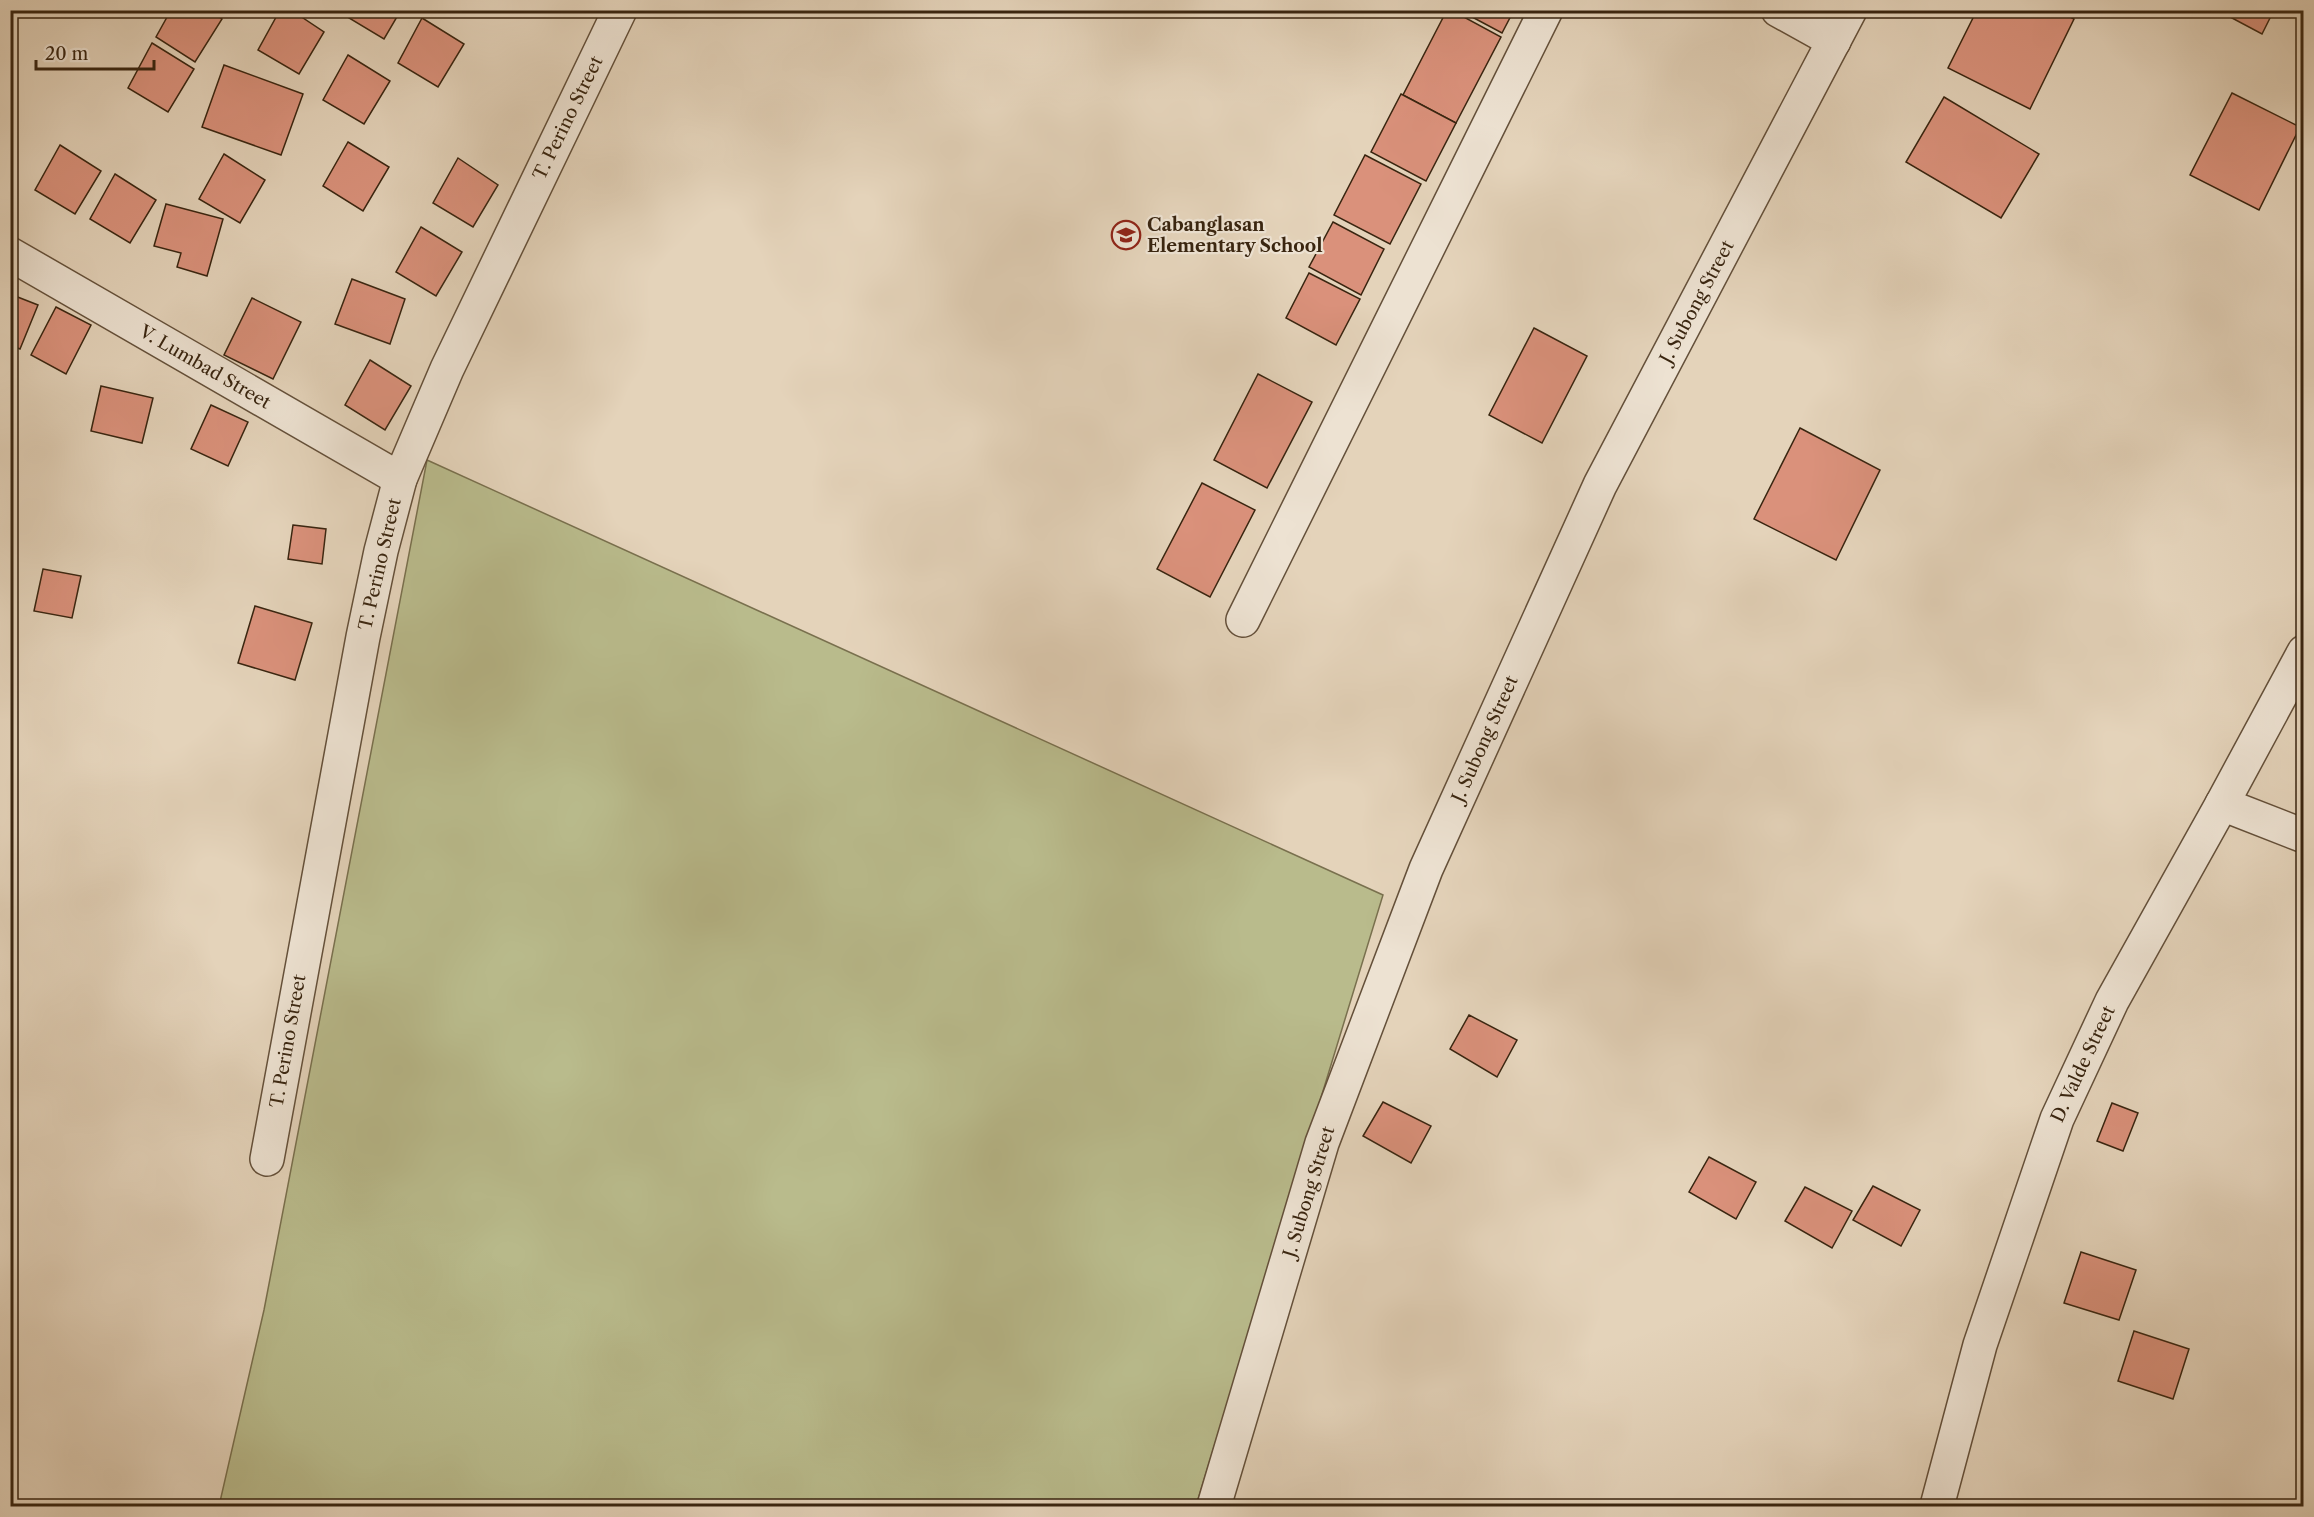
<svg xmlns="http://www.w3.org/2000/svg" width="2314" height="1517" font-family="'Libre Caslon Text',serif">
	<rect width="100%" height="100%" fill="#e4d3ba"/>
	<filter id="stains"><feTurbulence type="fractalNoise" baseFrequency=".00333" numOctaves="4"/><feColorMatrix values="0 0 0 0 .2 0 0 0 0 .09 0 0 0 0 .02 0 0 0 .5 -.17"/></filter>
	<radialGradient id="worn" r=".72"><stop offset=".6" stop-color="#630" stop-opacity="0"/><stop offset="1" stop-color="#630" stop-opacity=".3"/></radialGradient>
	<path fill="#b9bb8c" stroke="#79704e" stroke-width="1.5" d="M 427,460 L 1383,895 L 1196,1506 L 219,1506 L 264,1310 Z"/>
	<g fill="#da917b" stroke="#392510" stroke-width="1.5">
		<path d="M 171,10 L 209,10 L 222,19 L 195,62 L 156,37 Z"/>
		<path d="M 280,10 L 291,10 L 324,32 L 299,74 L 258,50 Z"/>
		<path d="M 346,10 L 401,10 L 384,39 L 344,15 Z"/>
		<path d="M 1447,10 L 1451,10 L 1501,37 L 1456,123 L 1403,95 Z"/>
		<path d="M 1459,10 L 1514,10 L 1502,33 Z"/>
		<path d="M 1977,10 L 2057,10 L 2074,19 L 2030,109 L 1948,68 Z"/>
		<path d="M 2217,10 L 2274,10 L 2262,34 Z"/>
		<path d="M 422,18 L 464,44 L 438,87 L 398,63 Z"/>
		<path d="M 152,43 L 194,69 L 168,112 L 128,88 Z"/>
		<path d="M 348,55 L 390,81 L 364,124 L 323,100 Z"/>
		<path d="M 224,65 L 303,94 L 281,155 L 202,127 Z"/>
		<path d="M 2232,93 L 2300,127 L 2259,210 L 2190,175 Z"/>
		<path d="M 1401,94 L 1456,123 L 1426,181 L 1371,152 Z"/>
		<path d="M 1944,97 L 2039,154 L 2001,218 L 1906,162 Z"/>
		<path d="M 348,142 L 389,167 L 363,211 L 323,186 Z"/>
		<path d="M 60,145 L 101,171 L 75,214 L 35,190 Z"/>
		<path d="M 224,154 L 265,180 L 240,223 L 199,199 Z"/>
		<path d="M 1365,155 L 1421,184 L 1390,244 L 1334,215 Z"/>
		<path d="M 458,158 L 498,185 L 473,227 L 433,203 Z"/>
		<path d="M 115,174 L 156,200 L 130,243 L 90,219 Z"/>
		<path d="M 166,204 L 223,219 L 207,276 L 177,267 L 181,253 L 154,246 Z"/>
		<path d="M 1333,222 L 1384,249 L 1361,295 L 1309,267 Z"/>
		<path d="M 421,227 L 462,252 L 436,296 L 396,272 Z"/>
		<path d="M 1309,273 L 1360,299 L 1336,345 L 1286,318 Z"/>
		<path d="M 352,279 L 405,299 L 390,344 L 335,324 Z"/>
		<path d="M 10,294 L 38,305 L 20,349 L 10,345 Z"/>
		<path d="M 252,298 L 301,322 L 273,379 L 224,355 Z"/>
		<path d="M 56,307 L 91,325 L 66,374 L 31,355 Z"/>
		<path d="M 1534,328 L 1587,356 L 1542,443 L 1489,415 Z"/>
		<path d="M 370,360 L 411,386 L 385,430 L 345,405 Z"/>
		<path d="M 1258,374 L 1312,402 L 1267,488 L 1214,460 Z"/>
		<path d="M 101,386 L 153,398 L 142,443 L 91,431 Z"/>
		<path d="M 211,405 L 248,422 L 228,466 L 191,449 Z"/>
		<path d="M 1800,428 L 1880,470 L 1836,560 L 1754,519 Z"/>
		<path d="M 1202,483 L 1255,510 L 1210,597 L 1157,569 Z"/>
		<path d="M 293,525 L 326,529 L 322,564 L 288,559 Z"/>
		<path d="M 43,569 L 81,576 L 72,618 L 34,611 Z"/>
		<path d="M 255,606 L 312,623 L 295,680 L 238,663 Z"/>
		<path d="M 1469,1015 L 1517,1040 L 1497,1077 L 1450,1049 Z"/>
		<path d="M 1383,1102 L 1431,1126 L 1411,1163 L 1363,1136 Z"/>
		<path d="M 2112,1103 L 2138,1113 L 2123,1151 L 2097,1141 Z"/>
		<path d="M 1709,1157 L 1756,1182 L 1736,1219 L 1689,1192 Z"/>
		<path d="M 1873,1186 L 1920,1210 L 1901,1246 L 1853,1220 Z"/>
		<path d="M 1805,1187 L 1852,1211 L 1832,1248 L 1785,1221 Z"/>
		<path d="M 2081,1252 L 2136,1270 L 2119,1320 L 2064,1303 Z"/>
		<path d="M 2134,1331 L 2189,1349 L 2173,1399 L 2118,1381 Z"/>
	</g>
	<g fill="none" stroke-linecap="round" stroke-linejoin="round">
		<g stroke="#64503a" stroke-width="36">
			<g id="minor">
				<path d="M 1778,10 L 1834,41"/>
				<path d="M 10,254 L 400,479"/>
				<path d="M 1243,620 L 1546,10"/>
				<path d="M 2222,804 L 2304,836"/>
				<path d="M 267,1159 L 363,637 L 381,551 L 400,479 L 447,369 L 620,10"/>
				<path d="M 1214,1506 L 1322,1143 L 1426,869 L 1600,485 L 1850,10"/>
				<path d="M 1937,1506 L 1980,1345 L 2057,1119 L 2112,1001 L 2222,804 L 2304,652"/>
			</g>
		</g>
		<use href="#minor" stroke="#ede2d2" stroke-width="33"/>
	</g>
	<defs>
		<g id="school-ring" transform="scale(1.5)"><circle r="9.5" fill="#ede2d2" stroke="#8f2418" stroke-width="1.5"/><path d="M0-5L7-2L0 1L-7-2ZM-4 1L0 2.5L4 1V4Q0 6-4 4Z" fill="#8f2418"/></g>
	</defs>
	<g fill-rule="evenodd">
		<use href="#school-ring" x="1126" y="235"/>
	</g>
	<g text-anchor="middle" stroke-width="4.5" stroke-linejoin="round" paint-order="stroke">
		<g font-size="18" fill="#392510" stroke="#ede2d2">
			<text transform="translate(568 118) rotate(-64)" y="6">T. Perino Street</text>
			<text transform="translate(1697 302) rotate(-62)" y="6">J. Subong Street</text>
			<text transform="translate(205 367) rotate(30)" y="6">V. Lumbad Street</text>
			<text transform="translate(380 564) rotate(-77)" y="6">T. Perino Street</text>
			<text transform="translate(1485 739) rotate(-66)" y="6">J. Subong Street</text>
			<text transform="translate(288 1041) rotate(-80)" y="6">T. Perino Street</text>
			<text transform="translate(2083 1064) rotate(-65)" y="6">D. Valde Street</text>
			<text transform="translate(1309 1192) rotate(-73)" y="6">J. Subong Street</text>
		</g>
		<g font-size="18" font-weight="bold" fill="#392510" stroke="#ede2d2" text-anchor="start">
			<text x="1147" y="231">Cabanglasan<tspan x="1147" dy="21">Elementary School</tspan></text>
		</g>
	</g>
	<rect width="2314" height="1517" fill="none" stroke="#e4d3ba" stroke-width="36"/>
	<rect x="12" y="12" width="2290" height="1493" fill="none" stroke="#392510" stroke-width="3"/>
	<rect x="18" y="18" width="2278" height="1481" fill="none" stroke="#392510" stroke-width="1.5"/>
	<path d="M36 60v9h118v-9" fill="none" stroke="#392510" stroke-width="3"/>
	<text x="45" y="60" font-size="18" fill="#392510" stroke="#ede2d2" stroke-width="4.5" paint-order="stroke">20 m</text>
	<rect width="100%" height="100%" filter="url(#stains)"/>
	<rect width="100%" height="100%" fill="url(#worn)"/>
</svg>
